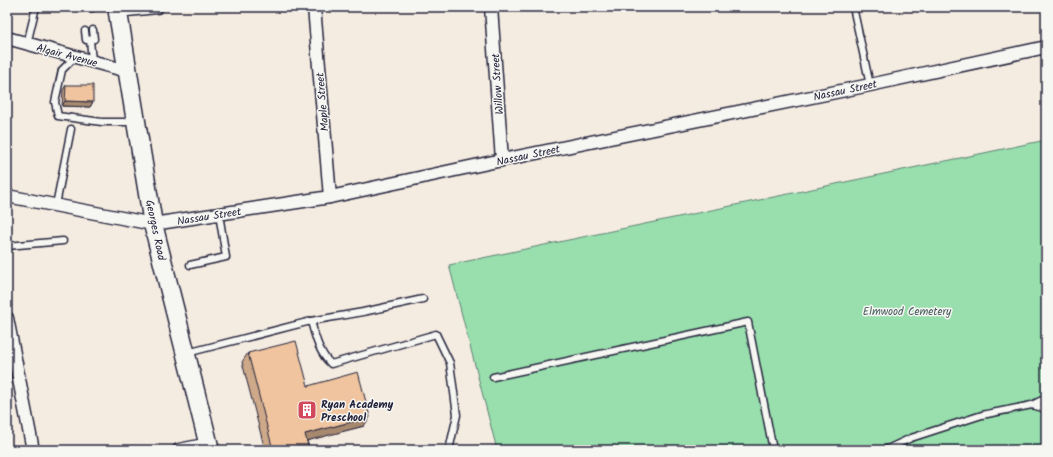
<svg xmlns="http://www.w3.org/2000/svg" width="1053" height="457" font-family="Kalam,sans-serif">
	<rect width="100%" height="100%" fill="#f5ece1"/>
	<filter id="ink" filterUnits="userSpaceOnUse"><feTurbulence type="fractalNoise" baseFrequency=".025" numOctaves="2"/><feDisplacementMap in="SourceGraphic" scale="8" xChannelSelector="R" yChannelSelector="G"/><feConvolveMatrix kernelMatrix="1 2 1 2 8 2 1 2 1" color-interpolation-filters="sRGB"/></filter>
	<g filter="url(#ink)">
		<path fill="#98dfad" stroke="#5d8074" d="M 1046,140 L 1046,450 L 482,450 L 496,446 L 449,265 Z"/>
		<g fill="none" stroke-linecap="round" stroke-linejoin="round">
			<g stroke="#22223b" stroke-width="9">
				<g id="lane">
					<path d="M 81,7 L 81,8"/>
					<path d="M 92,7 L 92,8"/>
					<path d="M 853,7 L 870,85"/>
					<path d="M 85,31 L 86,40 L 94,39 L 93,30"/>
					<path d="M 90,40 L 92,61"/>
					<path d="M 27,44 L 36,7"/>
					<path d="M 75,57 L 62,70 L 55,102 L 58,116 L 102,122 L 134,122"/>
					<path d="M 56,205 L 71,129"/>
					<path d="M 7,246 L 63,241"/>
					<path d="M 190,265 L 226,257 L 219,214"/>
					<path d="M 311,321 C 315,336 319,353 331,364 L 436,334 L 450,363 L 457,415 L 449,450"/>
					<path d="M 187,353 L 311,321 L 363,312 L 423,299"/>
					<path d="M 493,377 L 748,322 L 773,450"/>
					<path d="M 1032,405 L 1046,398"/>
					<path d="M 885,450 L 911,438 L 982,415 L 1032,405 L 1046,409"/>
				</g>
			</g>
			<g stroke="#22223b" stroke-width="15">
				<g id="street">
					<path d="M 314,7 L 330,197"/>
					<path d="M 491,7 L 502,160"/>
					<path d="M 117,11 L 157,7"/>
					<path d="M 7,38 L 127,71"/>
					<path d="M 7,196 L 153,224 L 330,197 L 502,160 L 870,85 L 1046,47"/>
					<path d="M 7,318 L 33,450"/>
					<path d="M 179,450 L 209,444"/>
				</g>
			</g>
			<g stroke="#22223b" stroke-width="21">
				<path id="secondary" d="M 117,7 L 153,224 L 210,450"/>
			</g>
			<use href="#lane" stroke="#f6f6f2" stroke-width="6"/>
			<use href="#street" stroke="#f6f6f2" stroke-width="12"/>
			<use href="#secondary" stroke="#f6f6f2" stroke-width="18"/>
		</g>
		<g fill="#cea989" stroke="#22223b">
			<path d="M 66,85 L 93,102 L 90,107 L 62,106 L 63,90 Z"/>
			<path d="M 248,353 L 308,386 L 364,426 L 307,440 L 309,450 L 265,450 L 242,362 Z"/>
		</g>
		<g fill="#a7896f" stroke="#22223b">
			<path d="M 65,101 L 93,102 L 90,107 L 62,106 Z"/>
			<path d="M 370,417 L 364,426 L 299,443 L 305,434 Z"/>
		</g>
		<g fill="#efc49f" stroke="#22223b">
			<path d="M 66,85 L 93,85 L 93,102 L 65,101 Z"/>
			<path d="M 296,341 L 308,386 L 358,372 L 370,417 L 305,434 L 309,450 L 273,450 L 248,353 Z"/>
		</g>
	</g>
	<defs>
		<g id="building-square" transform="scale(1)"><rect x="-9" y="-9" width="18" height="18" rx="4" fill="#d1495b" stroke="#f6f6f2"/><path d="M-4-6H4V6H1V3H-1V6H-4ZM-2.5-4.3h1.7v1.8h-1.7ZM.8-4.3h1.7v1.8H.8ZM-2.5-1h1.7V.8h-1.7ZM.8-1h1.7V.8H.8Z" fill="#fff"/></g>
	</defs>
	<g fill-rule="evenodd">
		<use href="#building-square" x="307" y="410"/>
	</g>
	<g text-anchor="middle" stroke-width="3" stroke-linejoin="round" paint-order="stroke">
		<g font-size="11" fill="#22223b" stroke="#f6f6f2">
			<text transform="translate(67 55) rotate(15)" y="4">Algair Avenue</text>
			<text transform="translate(497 84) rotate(-94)" y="4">Willow Street</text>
			<text transform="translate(845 90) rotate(-12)" y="4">Nassau Street</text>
			<text transform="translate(322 102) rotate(-95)" y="4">Maple Street</text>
			<text transform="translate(528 155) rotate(-12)" y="4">Nassau Street</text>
			<text transform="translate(209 216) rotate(-9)" y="4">Nassau Street</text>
			<text transform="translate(156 230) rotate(78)" y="4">Georges Road</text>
		</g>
		<g font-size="11" fill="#455b5d" stroke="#f6f6f2">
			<text x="907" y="315">Elmwood Cemetery</text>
		</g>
		<g font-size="11" font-weight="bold" fill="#22223b" stroke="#f6f6f2" text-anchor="start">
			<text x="321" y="408">Ryan Academy<tspan x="321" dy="13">Preschool</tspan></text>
		</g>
	</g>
	<rect width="1053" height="457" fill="none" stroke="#f6f6f2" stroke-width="24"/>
	<rect x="12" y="12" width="1029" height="433" fill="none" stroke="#22223b" stroke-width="1.5" filter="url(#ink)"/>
</svg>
